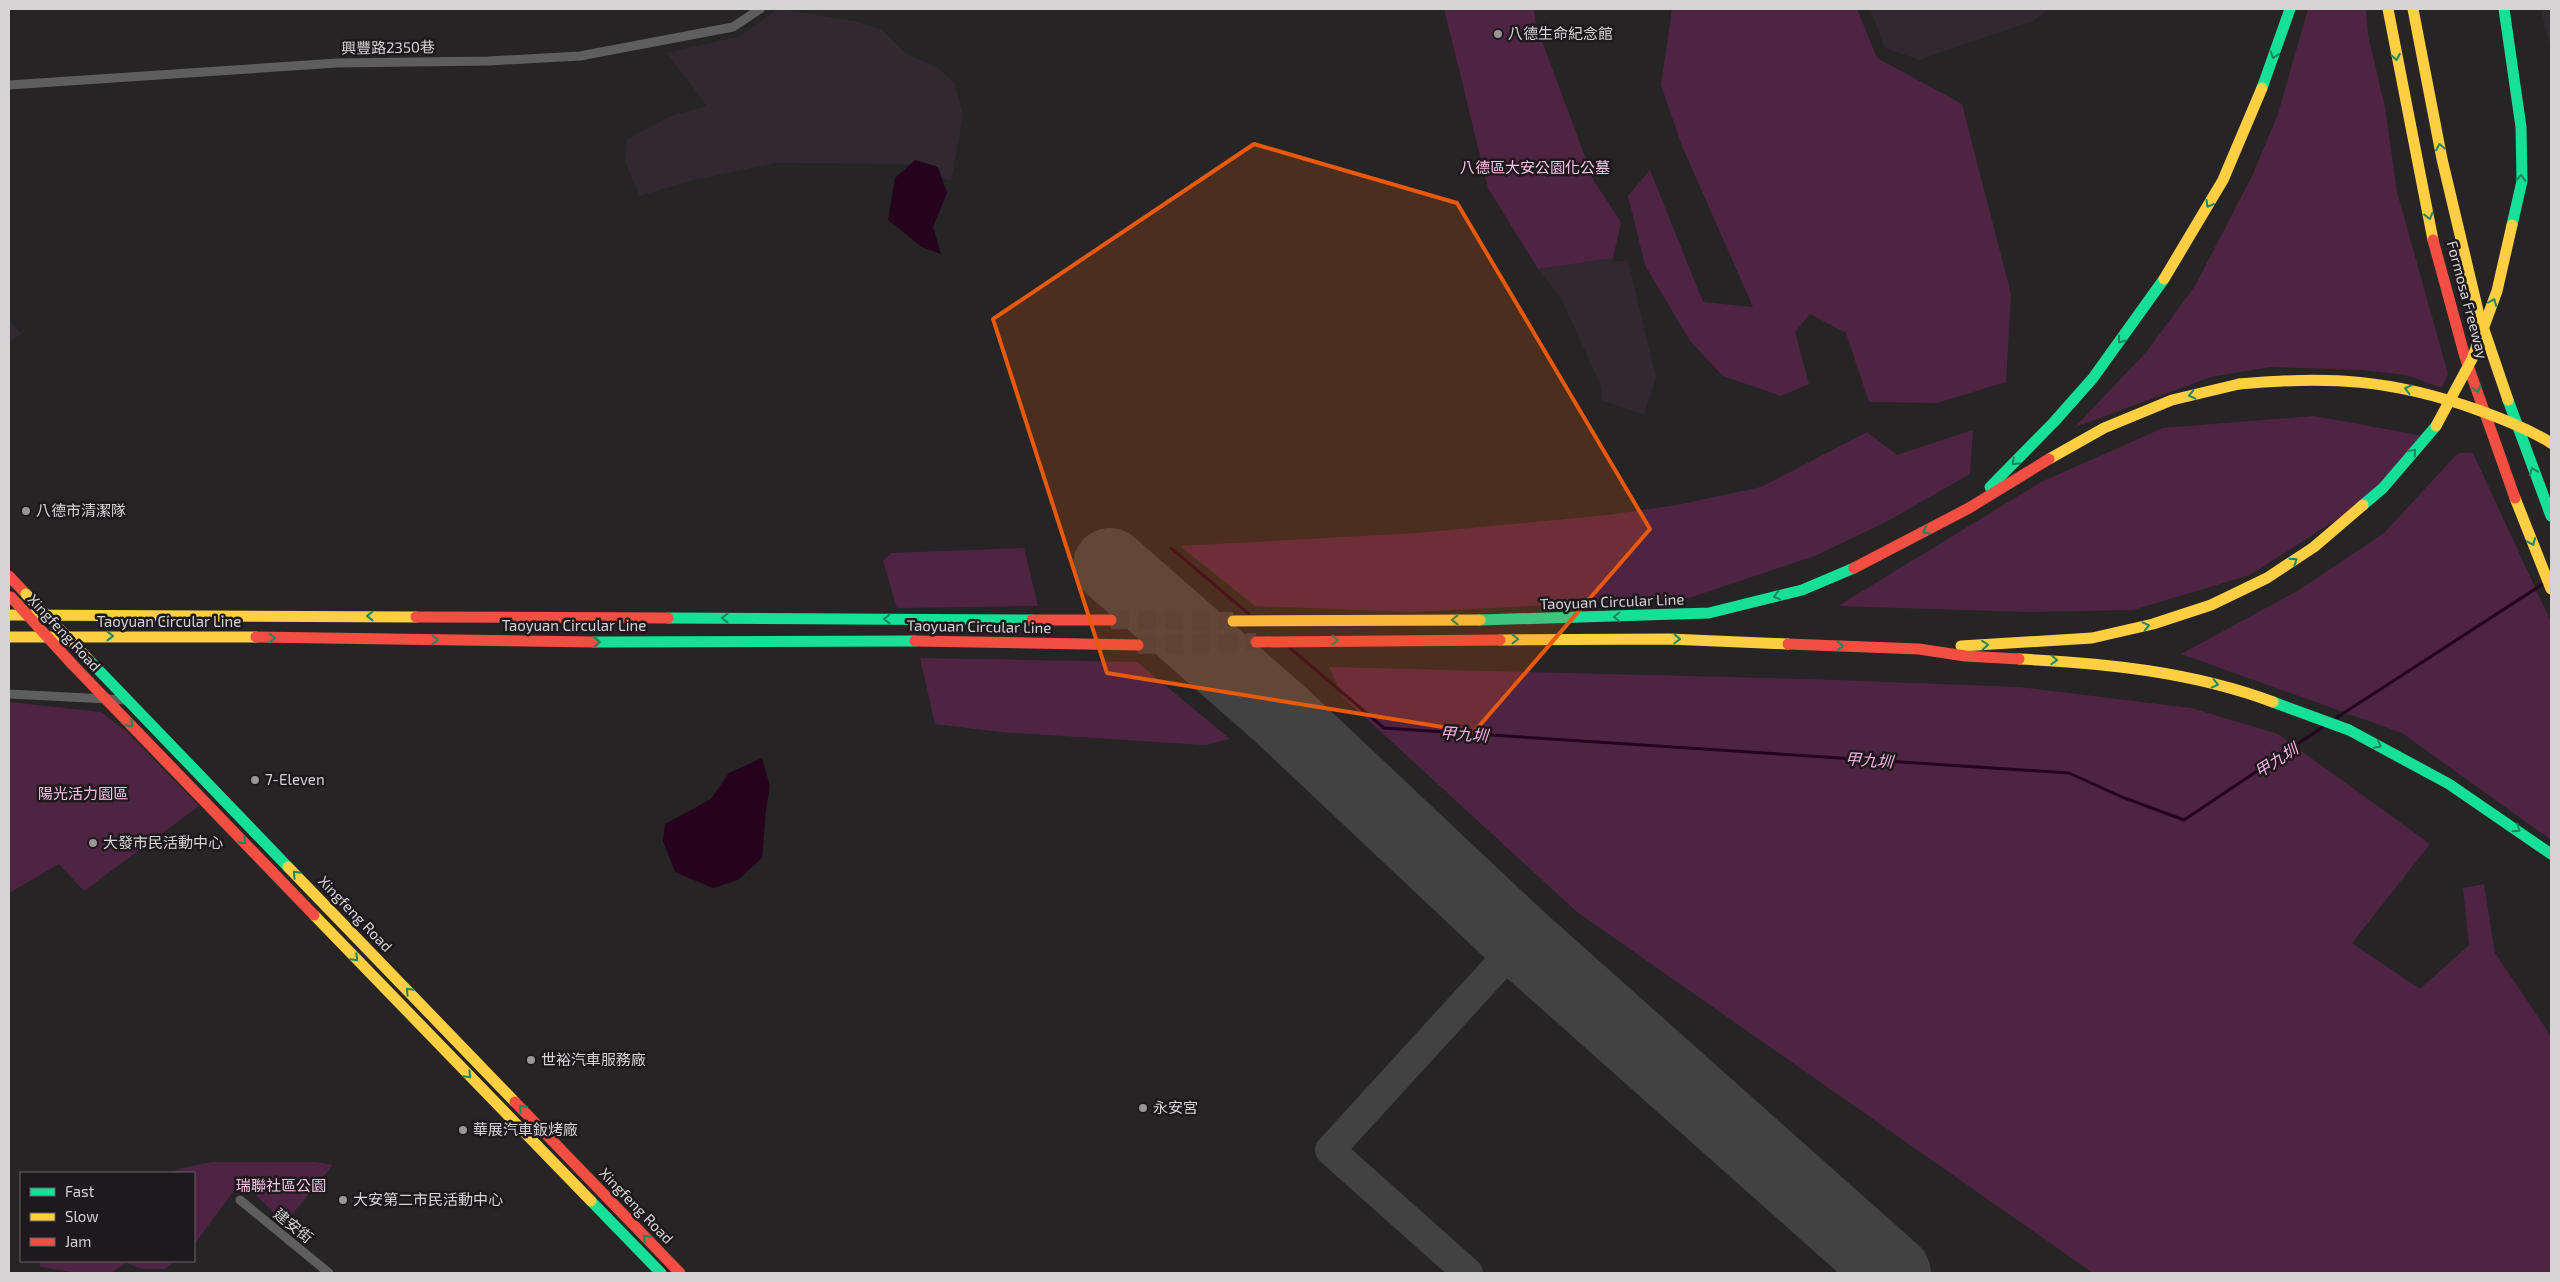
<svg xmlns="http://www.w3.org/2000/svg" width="2560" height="1282" font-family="'Exo 2','Noto Sans TC',sans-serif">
	<rect width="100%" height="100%" fill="#262425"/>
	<g fill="#31292f">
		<path d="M 778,9 L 854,21 L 881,29 L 905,53 L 938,68 L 955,84 L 963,116 L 951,181 L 904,164 L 775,163 L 690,181 L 640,196 L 625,162 L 627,139 L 671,116 L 707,106 L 667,53 L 740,36 Z"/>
		<path d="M 1870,9 L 2049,9 L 2033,21 L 1919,60 L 1885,48 Z"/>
		<path d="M 2541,9 L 2551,9 L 2551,52 Z"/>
		<path d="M 1613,258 L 1614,262 L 1628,260 L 1656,378 L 1644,415 L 1602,400 L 1600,384 L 1561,298 L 1538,269 Z"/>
		<path d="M 9,320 L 22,334 L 9,342 Z"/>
	</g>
	<g fill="#4f2443">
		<path d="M 1444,9 L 1534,9 L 1536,25 L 1594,181 L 1621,222 L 1613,258 L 1538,269 L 1488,188 Z"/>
		<path d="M 1672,9 L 1857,9 L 1877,58 L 1962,104 L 2011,294 L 2006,382 L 1937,403 L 1869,402 L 1846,333 L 1810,314 L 1795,332 L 1809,384 L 1781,396 L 1723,376 L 1690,341 L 1645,265 L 1628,196 L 1650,170 L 1703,302 L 1753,307 L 1682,146 L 1661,85 Z"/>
		<path d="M 2308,9 L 2366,9 L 2368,35 L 2385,107 L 2397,192 L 2448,374 L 2442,388 L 2406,375 L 2362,370 L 2270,367 L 2211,377 L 2075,427 L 2147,351 L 2195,286 L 2252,176 L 2278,114 Z"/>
		<path d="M 2314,416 L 2424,436 L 2378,493 L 2250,575 L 2133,610 L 2027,612 L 1838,606 L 2041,482 L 2163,428 Z"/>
		<path d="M 1973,430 L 1970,474 L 1888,521 L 1817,555 L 1689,598 L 1409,612 L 1255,606 L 1180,546 L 1417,533 L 1608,515 L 1677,505 L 1761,487 L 1867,432 L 1897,455 Z"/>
		<path d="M 2458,453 L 2473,453 L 2551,622 L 2551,840 L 2402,733 L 2181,654 L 2299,590 L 2384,533 Z"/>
		<path d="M 1024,548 L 1038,606 L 897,608 L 883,561 L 891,553 Z"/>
		<path d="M 920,658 L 1137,662 L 1230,739 L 1205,745 L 1000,732 L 935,724 Z"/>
		<path d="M 1329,667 L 1808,679 L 2020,687 L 2191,708 L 2278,734 L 2430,844 L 2352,943 L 2420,989 L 2469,945 L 2463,888 L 2484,884 L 2495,953 L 2551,1036 L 2551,1273 L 2093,1273 L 1577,912 L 1343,697 Z"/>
		<path d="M 9,702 L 101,712 L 127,732 L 199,806 L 84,891 L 59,864 L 9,893 Z"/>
		<path d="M 212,1162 L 316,1162 L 333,1165 L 285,1223 L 247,1187 L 238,1185 L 194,1245 L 194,1173 L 170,1173 L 182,1168 Z"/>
		<path d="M 40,1261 L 175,1261 L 165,1269 L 142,1269 L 126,1263 L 111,1273 L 79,1273 L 40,1267 Z"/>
	</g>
	<g fill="#25031d">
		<path d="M 915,160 L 938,167 L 947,193 L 933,227 L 941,254 L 922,247 L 888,220 L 895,178 Z"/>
		<path d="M 762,758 L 770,786 L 766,809 L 762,858 L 738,880 L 713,888 L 675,872 L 663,841 L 665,824 L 711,799 L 729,773 Z"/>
	</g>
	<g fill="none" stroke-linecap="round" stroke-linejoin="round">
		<g stroke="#25031d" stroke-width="3">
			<path d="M 1171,548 L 1249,614"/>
			<path d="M 1290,648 L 1384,728 L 2069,773 L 2122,797 L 2184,820 L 2323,727"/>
			<path d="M 2336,718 L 2543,584"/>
		</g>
		<path stroke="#424242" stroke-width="30" d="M 1468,1273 L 1330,1150 L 1521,941"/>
		<path stroke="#424242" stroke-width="74" d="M 1110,565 L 1281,715 L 1521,941 L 1894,1273"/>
		<g stroke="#403e3f" stroke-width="18" stroke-dasharray="18 9" stroke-linecap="butt">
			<path d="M 1111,620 L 1233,621"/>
			<path d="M 1138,645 L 1256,642"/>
		</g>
		<g stroke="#5e5e5e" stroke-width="9">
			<path d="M 9,85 L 337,63 L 488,61 L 580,56 L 733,27 L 760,9"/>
			<path d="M 9,694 L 127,700"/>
			<path d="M 240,1200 L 329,1273"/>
		</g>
		<g stroke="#16e098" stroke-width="11">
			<path d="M 2504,9 L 2521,127 L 2522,181 L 2512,225"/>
			<path d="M 2262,88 L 2290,9"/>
			<path d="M 2508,400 L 2551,516"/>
			<path d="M 1990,487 L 2054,422 L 2093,378 L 2164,279"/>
			<path d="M 2363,505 L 2383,488 L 2436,426"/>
			<path d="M 668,618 L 1032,620"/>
			<path d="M 1480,620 L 1709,613 L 1802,590 L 1854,568"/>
			<path d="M 594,642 L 915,641"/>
			<path d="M 89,660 L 288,867"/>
			<path d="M 2273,702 L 2349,730 L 2449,784 L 2551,854"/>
			<path d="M 591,1201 L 661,1273"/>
		</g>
		<g stroke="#ffcf43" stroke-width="11">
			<path d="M 2388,9 L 2433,240"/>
			<path d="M 2413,9 L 2442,159 L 2479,315 L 2508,400"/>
			<path d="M 2164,279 L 2223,180 L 2262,88"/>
			<path d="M 2049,459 L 2104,428 L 2172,400 L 2239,384"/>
			<path d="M 2515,498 L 2551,589"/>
			<path d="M 9,615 L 416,617"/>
			<path d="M 1233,621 L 1480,620"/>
			<path d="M 9,637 L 256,637"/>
			<path d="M 1500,640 L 1669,639 L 1788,644"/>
			<path d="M 1961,646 L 2092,638 L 2153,624 L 2211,605 L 2267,578 L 2314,547 L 2363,505"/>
			<path d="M 2019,659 C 2105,663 2193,672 2273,702"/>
			<path d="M 288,867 L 515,1102"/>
			<path d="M 314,915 L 591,1201"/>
		</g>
		<g stroke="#f24e42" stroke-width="11">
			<path d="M 2433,240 L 2465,357 L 2515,498"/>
			<path d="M 1854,568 L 1969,508 L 2049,459"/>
			<path d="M 9,576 L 26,594"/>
			<path d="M 416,617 L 668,618"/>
			<path d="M 1032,620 L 1111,620"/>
			<path d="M 256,637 L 594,642"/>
			<path d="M 915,641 L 1138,645"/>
			<path d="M 1256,642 L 1500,640"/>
			<path d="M 1788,644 L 1919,649 L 1965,656 L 2019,659"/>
			<path d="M 72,664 L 314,915"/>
			<path d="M 515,1102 L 680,1273"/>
		</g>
		<g stroke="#ffcf43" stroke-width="11">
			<path d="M 2239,384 C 2329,376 2392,379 2478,410 C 2503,419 2529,429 2551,443"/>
			<path d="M 2436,426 L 2472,359 L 2497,291 L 2512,225"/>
			<path d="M 26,594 L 89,660"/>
		</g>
		<path stroke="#f24e42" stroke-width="11" d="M 11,597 L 72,664"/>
	</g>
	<defs><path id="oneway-chevron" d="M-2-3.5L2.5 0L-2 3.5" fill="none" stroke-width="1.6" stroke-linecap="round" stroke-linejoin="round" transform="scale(1.25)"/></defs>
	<g stroke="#198660">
		<use href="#oneway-chevron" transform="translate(2274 55) rotate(109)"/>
		<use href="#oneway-chevron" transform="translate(2396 57) rotate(80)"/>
		<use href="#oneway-chevron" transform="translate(2440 147) rotate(-101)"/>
		<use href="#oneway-chevron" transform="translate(2521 178) rotate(-87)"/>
		<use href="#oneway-chevron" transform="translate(2209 204) rotate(120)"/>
		<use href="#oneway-chevron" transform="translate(2429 216) rotate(76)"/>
		<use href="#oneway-chevron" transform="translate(2493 302) rotate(-69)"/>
		<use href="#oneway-chevron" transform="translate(2121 340) rotate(126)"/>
		<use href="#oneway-chevron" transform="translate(2408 389) rotate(-166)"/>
		<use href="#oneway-chevron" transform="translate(2477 389) rotate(72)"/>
		<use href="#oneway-chevron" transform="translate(2192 395) rotate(167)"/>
		<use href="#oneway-chevron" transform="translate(2413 452) rotate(-50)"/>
		<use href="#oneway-chevron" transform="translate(2015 462) rotate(135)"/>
		<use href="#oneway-chevron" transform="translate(2533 471) rotate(-112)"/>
		<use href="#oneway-chevron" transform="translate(1926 531) rotate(152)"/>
		<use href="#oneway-chevron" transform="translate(2532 542) rotate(68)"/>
		<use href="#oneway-chevron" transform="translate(2294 561) rotate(-33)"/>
		<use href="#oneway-chevron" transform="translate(1777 596) rotate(166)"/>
		<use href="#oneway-chevron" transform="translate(370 616) rotate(-180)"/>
		<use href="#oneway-chevron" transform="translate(1617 617) rotate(179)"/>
		<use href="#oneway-chevron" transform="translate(725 618) rotate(-180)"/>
		<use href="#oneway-chevron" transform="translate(887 619) rotate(-180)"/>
		<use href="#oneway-chevron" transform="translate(1455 620) rotate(179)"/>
		<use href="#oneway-chevron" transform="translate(2146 626) rotate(-13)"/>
		<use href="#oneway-chevron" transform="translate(110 636)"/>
		<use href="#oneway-chevron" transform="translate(272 638) rotate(1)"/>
		<use href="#oneway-chevron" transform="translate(1515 639)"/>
		<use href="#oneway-chevron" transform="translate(1677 639) rotate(2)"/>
		<use href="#oneway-chevron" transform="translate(435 640) rotate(1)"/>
		<use href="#oneway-chevron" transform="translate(1335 640)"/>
		<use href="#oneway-chevron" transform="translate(597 642)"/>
		<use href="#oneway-chevron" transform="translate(1985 645) rotate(-4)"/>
		<use href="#oneway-chevron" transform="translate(1840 646) rotate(2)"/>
		<use href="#oneway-chevron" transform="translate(2054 660) rotate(2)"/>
		<use href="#oneway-chevron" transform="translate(2215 684) rotate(13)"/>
		<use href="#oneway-chevron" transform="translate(130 724) rotate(46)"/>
		<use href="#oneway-chevron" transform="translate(2378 745) rotate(28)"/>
		<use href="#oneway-chevron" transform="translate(2517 829) rotate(34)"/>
		<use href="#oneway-chevron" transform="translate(243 841) rotate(46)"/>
		<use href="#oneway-chevron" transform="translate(296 874) rotate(-134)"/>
		<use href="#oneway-chevron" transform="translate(355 958) rotate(46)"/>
		<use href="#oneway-chevron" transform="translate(409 991) rotate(-134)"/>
		<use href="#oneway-chevron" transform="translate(468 1075) rotate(46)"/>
		<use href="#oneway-chevron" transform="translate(522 1108) rotate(-134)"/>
		<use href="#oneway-chevron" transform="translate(646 1238) rotate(-134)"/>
	</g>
	<path fill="#e8590c" fill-opacity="0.2" stroke="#e8590c" stroke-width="4" stroke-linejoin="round" d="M 1254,144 L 1457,203 L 1650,529 L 1474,732 L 1107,673 L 993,319 Z"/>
	<g fill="#989697" stroke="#1d191c" stroke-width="2">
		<circle cx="1498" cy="34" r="5"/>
		<circle cx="26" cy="511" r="5"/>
		<circle cx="255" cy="780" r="5"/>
		<circle cx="93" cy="843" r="5"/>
		<circle cx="531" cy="1060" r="5"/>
		<circle cx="1143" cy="1108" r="5"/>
		<circle cx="463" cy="1130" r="5"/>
		<circle cx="343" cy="1200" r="5"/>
	</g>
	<g text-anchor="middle" stroke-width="5" stroke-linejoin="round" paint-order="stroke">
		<g font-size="15" fill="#d5d3d4" stroke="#1d191c" text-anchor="start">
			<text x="1508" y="39">八德生命紀念館</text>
			<text x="36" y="516">八德市清潔隊</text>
			<text x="265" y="785">7-Eleven</text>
			<text x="103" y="848">大發市民活動中心</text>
			<text x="541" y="1065">世裕汽車服務廠</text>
			<text x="1153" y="1113">永安宮</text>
			<text x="473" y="1135">華展汽車鈑烤廠</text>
			<text x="353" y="1205">大安第二市民活動中心</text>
		</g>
		<g font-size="15" fill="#d5d3d4" stroke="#1d191c">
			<text transform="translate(388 48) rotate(-1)" y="5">興豐路2350巷</text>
			<text transform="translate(2467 300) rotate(75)" y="5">Formosa Freeway</text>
			<text transform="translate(1612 602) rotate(-2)" y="5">Taoyuan Circular Line</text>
			<text x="169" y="627">Taoyuan Circular Line</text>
			<text x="574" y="631">Taoyuan Circular Line</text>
			<text transform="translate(979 627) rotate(1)" y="5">Taoyuan Circular Line</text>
			<text transform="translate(64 633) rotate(47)" y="5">Xingfeng Road</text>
			<text transform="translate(355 914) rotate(46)" y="5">Xingfeng Road</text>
			<text transform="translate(636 1206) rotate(46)" y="5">Xingfeng Road</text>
			<text transform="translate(293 1226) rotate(39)" y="5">建安街</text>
		</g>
		<g font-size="15" fill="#f8c1e6" stroke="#1d191c">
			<text x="1535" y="173">八德區大安公園化公墓</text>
			<text x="83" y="799">陽光活力園區</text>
			<text x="281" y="1191">瑞聯社區公園</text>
		</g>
		<g font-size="16" font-style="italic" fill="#f8b0e1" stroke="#1d191c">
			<text transform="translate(1464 734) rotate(4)" y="6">甲九圳</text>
			<text transform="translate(1869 760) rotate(4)" y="6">甲九圳</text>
			<text transform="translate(2276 760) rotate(-33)" y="6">甲九圳</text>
		</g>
	</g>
	<rect width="2560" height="1282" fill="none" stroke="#d5d3d4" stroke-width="20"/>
	<rect x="20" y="1172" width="175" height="90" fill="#1d191c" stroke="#676366"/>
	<rect x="30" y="1188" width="25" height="8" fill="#16e098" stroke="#676366"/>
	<text x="65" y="1197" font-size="15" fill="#d5d3d4">Fast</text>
	<rect x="30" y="1213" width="25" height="8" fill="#ffcf43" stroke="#676366"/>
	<text x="65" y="1222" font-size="15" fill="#d5d3d4">Slow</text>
	<rect x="30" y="1238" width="25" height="8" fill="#f24e42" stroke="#676366"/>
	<text x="65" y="1247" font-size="15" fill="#d5d3d4">Jam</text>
</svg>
